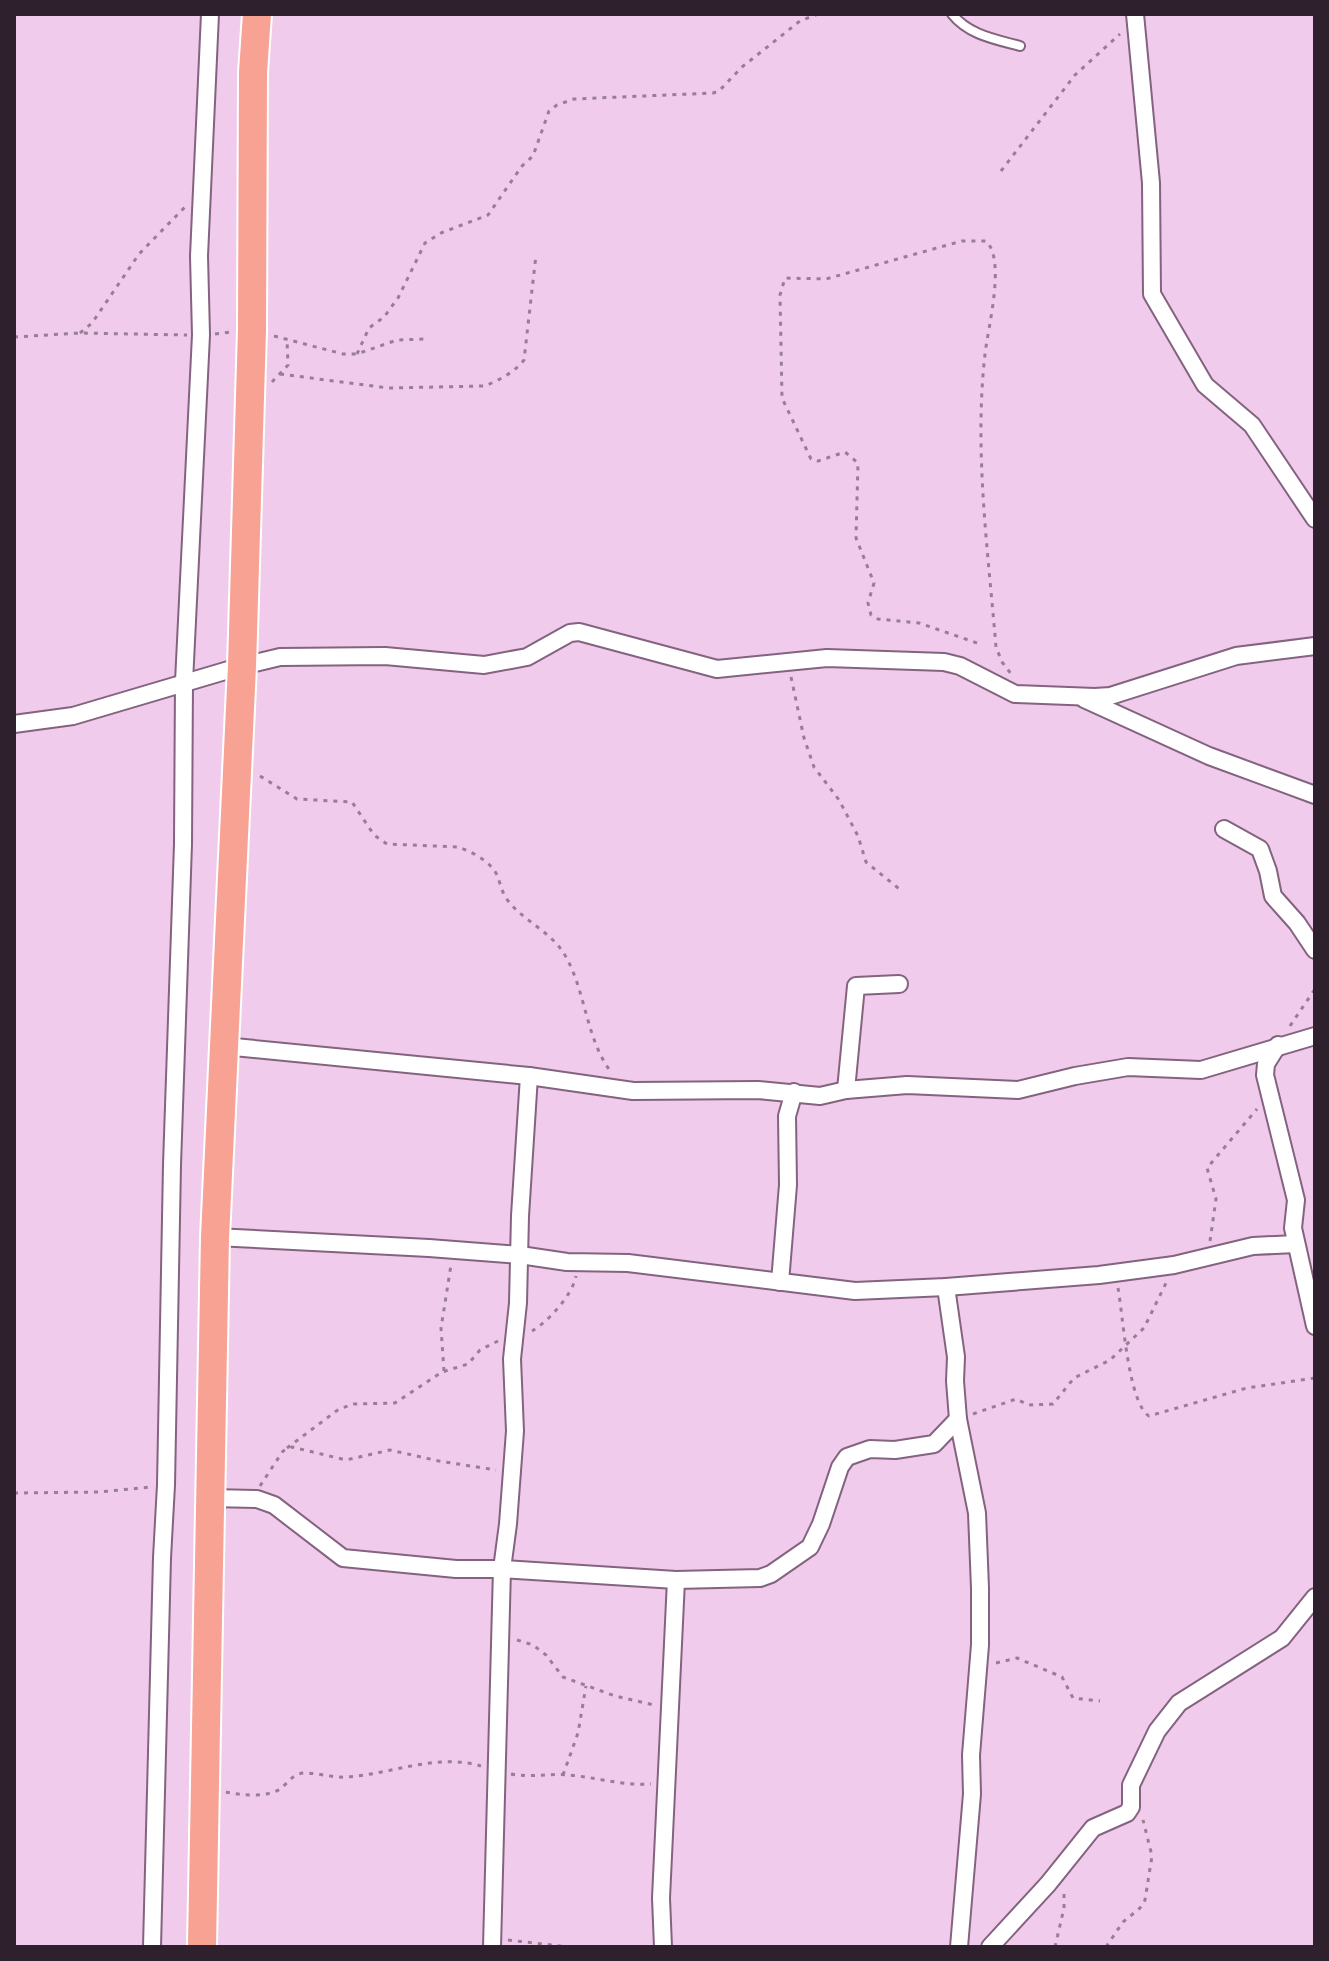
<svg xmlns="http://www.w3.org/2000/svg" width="1329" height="1961" font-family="Literata,serif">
	<rect width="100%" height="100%" fill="#f0cbeb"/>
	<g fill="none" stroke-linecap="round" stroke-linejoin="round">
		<g stroke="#83637f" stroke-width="12">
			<path id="lane" d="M 952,14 C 969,35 994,39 1020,46"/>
		</g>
		<g stroke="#83637f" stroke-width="20">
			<g id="street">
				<path d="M 1135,14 L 1151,183 L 1152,294 L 1205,385 L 1252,425 L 1315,519"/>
				<path d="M 1084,699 L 1209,756 L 1315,795"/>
				<path d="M 14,724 L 73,716 L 242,666 L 280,657 L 385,656 L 484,665 L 527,657 L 570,633 L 579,632 L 717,669 L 827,658 L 944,662 L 960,666 L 1015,694 L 1095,697 L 1110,696 L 1236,656 L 1315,646"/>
				<path d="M 1224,829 L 1260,849 L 1268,871 L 1273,896 L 1297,923 L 1315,950"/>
				<path d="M 1278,1045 L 1266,1064 L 1265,1075 L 1296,1200 L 1293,1228 L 1315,1326"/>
				<path d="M 224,1046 L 529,1076 L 633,1091 L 758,1090 L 820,1096 L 846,1090 L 907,1085 L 1018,1090 L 1075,1076 L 1128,1067 L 1201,1070 L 1315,1036"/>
				<path d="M 846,1090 L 856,986 L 899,984"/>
				<path d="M 215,1237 L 429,1248 L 520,1255 L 567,1262 L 628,1263 L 855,1291 L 946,1287 L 1099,1275 L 1174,1265 L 1253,1246 L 1296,1244"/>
				<path d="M 780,1282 L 788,1185 L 787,1116 L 794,1092"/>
				<path d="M 946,1287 L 956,1357 L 955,1381 L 958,1419 L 977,1513 L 980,1588 L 980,1645 L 971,1755 L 972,1794 L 959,1947"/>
				<path d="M 210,1498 L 257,1499 L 274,1505 L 343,1558 L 456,1569 L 502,1569 L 676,1580 L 760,1578 L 771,1574 L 810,1547 L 821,1524 L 840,1467 L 847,1457 L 870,1449 L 895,1450 L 934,1444 L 958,1419"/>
				<path d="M 152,1947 L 162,1558 L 166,1485 L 172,1165 L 183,844 L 184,682 L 201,335 L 199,256 L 210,14"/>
				<path d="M 492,1947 L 502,1569 L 508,1524 L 515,1431 L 512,1359 L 518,1303 L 520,1216 L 529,1076"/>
				<path d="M 663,1947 L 661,1898 L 676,1580"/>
				<path d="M 990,1947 L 1048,1884 L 1093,1828 L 1127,1813 L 1131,1807 L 1131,1785 L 1157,1731 L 1179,1703 L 1282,1638 L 1315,1597"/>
			</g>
		</g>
		<g stroke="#fff" stroke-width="32">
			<path id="highway" d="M 202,1947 L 215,1237 L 242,666 L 252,330 L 253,72 L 257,14"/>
		</g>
		<g stroke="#987e94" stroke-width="3" stroke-dasharray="4 6" stroke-linecap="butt">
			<path d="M 1001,171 L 1075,75 L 1120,34"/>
			<path d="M 80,333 L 92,323 L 139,254 L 185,207"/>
			<path d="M 215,334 L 231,332"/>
			<path d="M 274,336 L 343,354 L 357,354 L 397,340 L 425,339"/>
			<path d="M 14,337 L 80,333 L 187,335"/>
			<path d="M 357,354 L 369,328 L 384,317 L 398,298 L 425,243 L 441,233 L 488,215 L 522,166 L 533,156 L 549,111 L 557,105 L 574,99 L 713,93 L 719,91 L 742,67 L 800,21 L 818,14"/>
			<path d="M 280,374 L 388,388 L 485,386 C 499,380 515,372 524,360 L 536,255"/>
			<path d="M 272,382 L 288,365 L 287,340"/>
			<path d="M 977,643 L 919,623 L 878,619 L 871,615 L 868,603 L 874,583 L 856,538 L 858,463 L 845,452 L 818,461 L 811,459 L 782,398 L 780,295 L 785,278 L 826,279 L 962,241 L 986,241 C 1006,260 988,327 985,354 C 974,450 988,551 996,647 L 1002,662 L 1012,675"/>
			<path d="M 791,677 L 804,738 L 814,767 L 839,800 L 858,836 L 866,862 L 903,892"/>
			<path d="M 260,776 L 297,799 L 352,802 L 374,835 L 387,844 L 458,847 C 470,851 486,859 494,870 C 500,878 500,889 506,898 C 523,922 552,931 566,957 C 586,993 586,1039 611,1072"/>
			<path d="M 1290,1026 L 1315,989"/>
			<path d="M 1210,1241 L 1216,1199 L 1207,1168 L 1257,1109"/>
			<path d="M 1118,1288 C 1123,1315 1128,1403 1149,1416 L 1247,1388 L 1315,1378"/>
			<path d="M 532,1331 C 548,1322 573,1294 576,1276"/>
			<path d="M 444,1371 L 441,1328 L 451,1265"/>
			<path d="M 973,1414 L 1016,1399 L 1029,1405 L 1053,1404 L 1074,1378 L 1110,1360 L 1144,1328 L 1167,1281"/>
			<path d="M 287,1448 L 339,1409 L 354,1404 L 395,1403 L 442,1372 L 468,1364 L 480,1350 L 498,1341"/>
			<path d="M 260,1486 L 283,1451 L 292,1447 L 346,1460 L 390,1450 L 439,1461 L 496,1470"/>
			<path d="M 14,1493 L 99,1492 L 151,1487"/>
			<path d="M 517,1640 L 533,1645 L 546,1655 L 563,1677 L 615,1696 L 654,1705"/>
			<path d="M 996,1663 L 1017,1658 L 1062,1677 L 1073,1698 L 1100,1701"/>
			<path d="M 511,1774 C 531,1778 549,1773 568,1775 C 596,1777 622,1786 651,1784"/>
			<path d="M 563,1775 L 578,1733 L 586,1686"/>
			<path d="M 226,1792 C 240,1795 267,1798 280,1789 C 288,1783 293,1773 305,1773 C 319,1773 333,1778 347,1777 C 392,1774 436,1753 481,1766"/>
			<path d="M 508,1940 L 569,1947"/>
			<path d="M 1055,1947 L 1064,1908 L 1064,1890"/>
			<path d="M 1106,1947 L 1123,1922 L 1140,1908 L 1145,1900 L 1152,1856 L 1143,1820"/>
		</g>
		<use href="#lane" stroke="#fff" stroke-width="8"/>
		<use href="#street" stroke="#fff" stroke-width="16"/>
		<use href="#highway" stroke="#f8a293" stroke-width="28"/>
	</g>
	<rect width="1329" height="1961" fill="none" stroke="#2e212d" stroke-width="32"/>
</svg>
